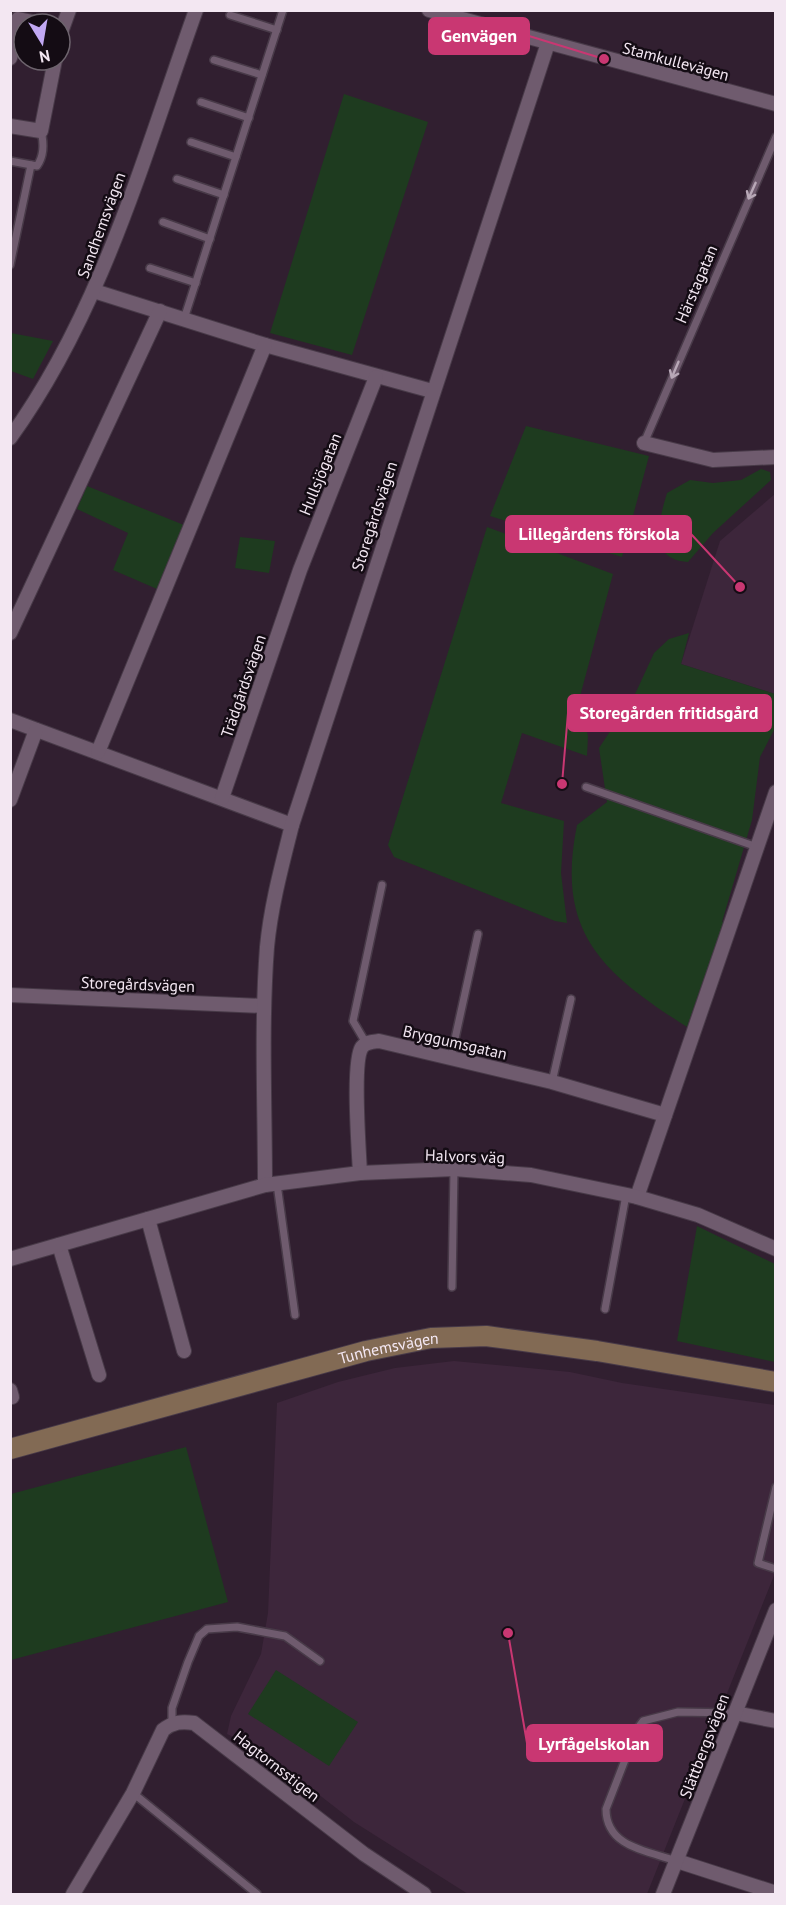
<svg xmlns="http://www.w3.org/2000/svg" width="786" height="1905" font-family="'PT Sans',sans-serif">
	<rect width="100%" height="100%" fill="#311f30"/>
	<g fill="#3d263b">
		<path d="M 775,494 L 775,694 L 681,664 L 720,541 Z"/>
		<path d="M 454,1361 L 570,1372 L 622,1383 L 775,1405 L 775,1573 L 647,1894 L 468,1894 L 354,1822 L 263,1751 L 227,1734 L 231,1716 L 261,1654 L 268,1613 L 277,1403 L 338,1382 L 395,1368 Z"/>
	</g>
	<g fill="#1e3b1f">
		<path d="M 344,94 L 428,122 L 352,355 L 270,333 Z"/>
		<path d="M 11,333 L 53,341 L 33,379 L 11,371 Z"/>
		<path d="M 526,426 L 649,456 L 622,557 L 490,516 Z"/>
		<path d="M 761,469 L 770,472 L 771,480 L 713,533 L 688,562 C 647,560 659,520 667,493 L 690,480 L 713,483 L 741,480 Z"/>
		<path d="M 87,486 L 184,525 L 157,589 L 113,570 L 128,533 L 77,509 Z"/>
		<path d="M 487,527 L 613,574 L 579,700 L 588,736 L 587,756 L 522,733 L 501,803 L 564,821 L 561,873 L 567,923 L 555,921 L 394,857 L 388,845 Z"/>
		<path d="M 240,537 L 275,541 L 269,573 L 235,568 Z"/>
		<path d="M 689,633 L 681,664 L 775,694 L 775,728 L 760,757 L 752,820 L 722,922 L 724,921 L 687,1027 C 603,973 555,933 577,825 L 607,802 L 599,748 L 636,692 L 654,653 L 669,639 Z"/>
		<path d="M 697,1226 L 775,1264 L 775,1362 L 677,1341 Z"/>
		<path d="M 186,1447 L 228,1602 L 11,1660 L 11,1494 Z"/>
		<path d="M 276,1670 L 358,1722 L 329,1766 L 248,1714 Z"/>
	</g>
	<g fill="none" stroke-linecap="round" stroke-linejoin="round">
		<g stroke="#483a48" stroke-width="10">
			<g id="lane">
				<path d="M 230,15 L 277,30"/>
				<path d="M 214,60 L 262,75"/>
				<path d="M 201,102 L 249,118"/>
				<path d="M 191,142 L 236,157"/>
				<path d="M 10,161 L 37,166 C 44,156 44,143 41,131"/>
				<path d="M 177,179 L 224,195"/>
				<path d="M 163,222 L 210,239"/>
				<path d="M 10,265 L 31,165"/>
				<path d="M 150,268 L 196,283"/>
				<path d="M 184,319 L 283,10"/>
				<path d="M 644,443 L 776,137"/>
				<path d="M 586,787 L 757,847"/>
				<path d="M 366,1043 L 353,1021 L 382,885"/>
				<path d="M 451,1057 L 478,934"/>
				<path d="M 552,1082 L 571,999"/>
				<path d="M 277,1184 L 295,1315"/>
				<path d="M 452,1287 L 454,1169"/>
				<path d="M 605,1309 L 626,1195"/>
				<path d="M 776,1487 L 758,1563 L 776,1569"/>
				<path d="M 172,1723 L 172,1708 L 188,1662 L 199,1636 L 207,1629 L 237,1627 L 285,1636 L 320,1661"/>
				<path d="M 133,1793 L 257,1894"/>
				<path d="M 677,1861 C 647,1851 606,1847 606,1809 L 637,1729 L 643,1721 L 678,1712 L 735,1713"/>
			</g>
		</g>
		<g stroke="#483a48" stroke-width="16">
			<g id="street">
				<path d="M 429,10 L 776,104"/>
				<path d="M 60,35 L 69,10"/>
				<path d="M 10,58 L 18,19 L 43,24"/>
				<path d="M 10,126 L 41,131 L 55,60"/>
				<path d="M 94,291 L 265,345 L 432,391"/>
				<path d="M 10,438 C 102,311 144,155 196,10"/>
				<path d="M 644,443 L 713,460 L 776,457"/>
				<path d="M 10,633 L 160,311"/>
				<path d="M 10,720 L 292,825"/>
				<path d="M 98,752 L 265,345"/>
				<path d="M 222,798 L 300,570 L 376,377"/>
				<path d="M 10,800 L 36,730"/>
				<path d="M 10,995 L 264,1006"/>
				<path d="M 360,1173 C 359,1152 352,1061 362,1047 C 366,1042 372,1042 379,1041 L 552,1082 L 665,1115"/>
				<path d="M 265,1185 C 265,1106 261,1026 267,947 C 271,905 282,865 292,825 L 548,43"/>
				<path d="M 637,1197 L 776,792"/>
				<path d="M 148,1219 L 184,1351"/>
				<path d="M 59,1245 L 99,1375"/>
				<path d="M 10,1259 L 265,1185 L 360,1173 L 454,1169 L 531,1175 L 637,1197 L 698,1215 L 776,1249"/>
				<path d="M 10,1390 L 12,1397"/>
				<path d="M 735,1713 L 776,1721"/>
				<path d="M 677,1861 L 776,1893"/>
				<path d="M 73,1894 L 133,1793 L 163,1730 C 173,1722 182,1721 194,1723 L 364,1854 L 424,1894"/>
				<path d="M 663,1894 L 776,1610"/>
			</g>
		</g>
		<g stroke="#483a48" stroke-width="22">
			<g id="secondary">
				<path id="s1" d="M 10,1449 L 366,1351 L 431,1338 L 486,1336 L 597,1351 L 776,1382"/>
			</g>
		</g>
		<use href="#lane" stroke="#6f5b6e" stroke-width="7"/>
		<use href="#street" stroke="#6f5b6e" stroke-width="14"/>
		<use href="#secondary" stroke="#826a54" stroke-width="20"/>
	</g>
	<defs><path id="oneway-shaft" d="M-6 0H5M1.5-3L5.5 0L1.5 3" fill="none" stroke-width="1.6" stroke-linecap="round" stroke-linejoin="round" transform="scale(1.5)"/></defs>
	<g stroke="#b8a8b7">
		<use href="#oneway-shaft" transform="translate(752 191) rotate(114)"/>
		<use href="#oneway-shaft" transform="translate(675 370) rotate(113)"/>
	</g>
	<g text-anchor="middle" stroke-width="5" stroke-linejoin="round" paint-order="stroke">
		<g font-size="16" fill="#f3e7f2" stroke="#140c14">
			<text transform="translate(676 61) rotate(15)" y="6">Stamkullevägen</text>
			<text transform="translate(101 225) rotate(-70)" y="6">Sandhemsvägen</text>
			<text transform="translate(696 284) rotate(-67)" y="6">Härstagatan</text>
			<text transform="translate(320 474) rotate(-68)" y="6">Hullsjögatan</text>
			<text transform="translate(374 516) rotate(-72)" y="6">Storegårdsvägen</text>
			<text transform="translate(243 686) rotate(-71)" y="6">Trädgårdsvägen</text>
			<text transform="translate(138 984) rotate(2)" y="6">Storegårdsvägen</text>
			<text transform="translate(455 1042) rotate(13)" y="6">Bryggumsgatan</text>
			<text transform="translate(465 1156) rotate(2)" y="6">Halvors väg</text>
			<text dy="6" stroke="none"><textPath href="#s1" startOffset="392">Tunhemsvägen</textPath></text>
			<text transform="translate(704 1746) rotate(-69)" y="6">Slättbergsvägen</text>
			<text transform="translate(277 1766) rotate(38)" y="6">Hagtornsstigen</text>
		</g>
	</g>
	<path fill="none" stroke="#c93772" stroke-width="2" d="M604 59L529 36M740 587L691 534M562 784L568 713M508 1633L527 1743"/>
	<g fill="#c93772" stroke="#140c14" stroke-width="2">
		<circle cx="604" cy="59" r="6"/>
		<circle cx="740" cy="587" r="6"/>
		<circle cx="562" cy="784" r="6"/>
		<circle cx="508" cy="1633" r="6"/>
	</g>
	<g fill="#c93772" stroke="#c93772" stroke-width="2">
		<rect x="429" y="18" width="100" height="36" rx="6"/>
		<rect x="506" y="516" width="185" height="36" rx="6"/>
		<rect x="568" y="695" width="203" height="36" rx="6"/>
		<rect x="527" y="1725" width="135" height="36" rx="6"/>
	</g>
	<g font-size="18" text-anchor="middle" font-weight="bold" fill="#fff">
		<text x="479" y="42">Genvägen</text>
		<text x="599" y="540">Lillegårdens förskola</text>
		<text x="669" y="719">Storegården fritidsgård</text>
		<text x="594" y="1750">Lyrfågelskolan</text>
	</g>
	<rect width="786" height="1905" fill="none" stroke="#f3e7f2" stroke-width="24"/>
	<g transform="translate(42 42) rotate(169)"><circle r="28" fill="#140c14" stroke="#6d646d" stroke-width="1.5"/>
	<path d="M0-4.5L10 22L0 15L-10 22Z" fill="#c1a8f3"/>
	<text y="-9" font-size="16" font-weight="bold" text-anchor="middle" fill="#f3e7f2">N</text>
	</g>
</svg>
